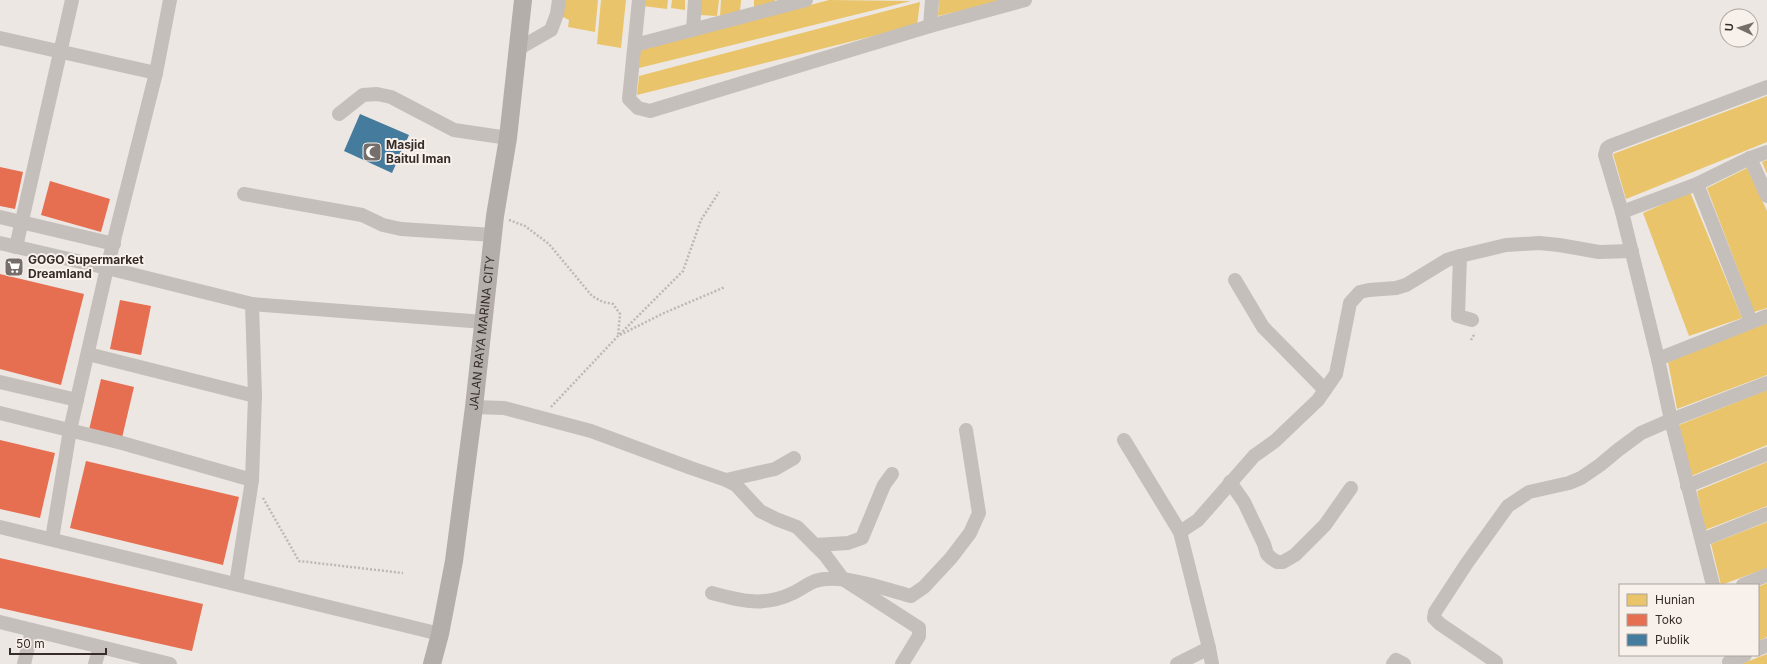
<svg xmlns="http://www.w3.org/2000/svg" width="1767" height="664" font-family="Inter,sans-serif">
	<rect width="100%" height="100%" fill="#ece7e3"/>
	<g fill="#e9c46a">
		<path d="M 559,0 L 598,0 L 595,32 L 568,27 L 569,20 L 557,14 Z"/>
		<path d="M 601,0 L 626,0 L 621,48 L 597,44 Z"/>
		<path d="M 643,0 L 668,0 L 667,9 L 643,6 Z"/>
		<path d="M 672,0 L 685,0 L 685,10 L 671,8 Z"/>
		<path d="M 700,0 L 719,0 L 717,16 L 699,15 Z"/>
		<path d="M 721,0 L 741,0 L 740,12 L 720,16 Z"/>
		<path d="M 754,0 L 775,0 L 774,5 L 754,9 Z"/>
		<path d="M 829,0 L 911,1 L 639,68 L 640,50 Z"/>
		<path d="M 939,0 L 1004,0 L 1004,1 L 938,16 Z"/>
		<path d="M 920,2 L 917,25 L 637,95 L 639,76 Z"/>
		<path d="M 1767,96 L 1767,142 L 1626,199 L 1613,154 Z"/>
		<path d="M 1767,160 L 1767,174 L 1762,162 Z"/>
		<path d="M 1747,168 L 1767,211 L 1767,308 L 1754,312 L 1707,188 Z"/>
		<path d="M 1690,192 L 1742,318 L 1689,336 L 1643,213 Z"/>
		<path d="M 1767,323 L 1767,375 L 1677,409 L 1668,362 Z"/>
		<path d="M 1767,390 L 1767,445 L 1691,476 L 1679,425 Z"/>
		<path d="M 1767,462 L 1767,506 L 1705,530 L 1697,491 Z"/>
		<path d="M 1767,522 L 1767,568 L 1721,585 L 1711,544 Z"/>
		<path d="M 1767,583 L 1767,637 L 1758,641 L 1758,587 Z"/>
		<path d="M 1767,654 L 1767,664 L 1741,664 Z"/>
	</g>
	<g fill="#e76f51">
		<path d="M 0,167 L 23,172 L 15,209 L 0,206 Z"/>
		<path d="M 50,181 L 110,199 L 101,232 L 41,215 Z"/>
		<path d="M 0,274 L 84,294 L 61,385 L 0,369 Z"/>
		<path d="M 120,300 L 151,306 L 141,355 L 110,349 Z"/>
		<path d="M 101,379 L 134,387 L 121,442 L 88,434 Z"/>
		<path d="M 0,440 L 55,453 L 40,518 L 0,509 Z"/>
		<path d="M 86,461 L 239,497 L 223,565 L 70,528 Z"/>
		<path d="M 0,558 L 203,604 L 192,651 L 0,608 Z"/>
	</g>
	<path fill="#457b9d" d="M 360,114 L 409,135 L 392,173 L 344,151 Z"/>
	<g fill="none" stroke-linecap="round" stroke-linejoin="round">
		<g stroke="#beb8b4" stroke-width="2.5" stroke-dasharray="2 2" stroke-linecap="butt">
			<path d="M 509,220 L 525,226 L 549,244 L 592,296 L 603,302 L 613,304 L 620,314 L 618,336"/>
			<path d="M 620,335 L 664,313 L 725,287"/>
			<path d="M 1471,340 L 1475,333"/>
			<path d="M 551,407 L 618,336 L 683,271 L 701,220 L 719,192"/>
			<path d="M 263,498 L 299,561 L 403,573"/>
		</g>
		<g stroke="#c5bfbb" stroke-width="14">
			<path d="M 639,0 L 629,99 L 638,108 L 650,111 L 930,26 L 1025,0"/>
			<path d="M 930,26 L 932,0"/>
			<path d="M 693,30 L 695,0"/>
			<path d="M 0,38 L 156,73"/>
			<path d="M 635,45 L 806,0"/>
			<path d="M 518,49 L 551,30 L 557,14 L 559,0"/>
			<path d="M 339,114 L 363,95 L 377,94 L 391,97 L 454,130 L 508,138"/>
			<path d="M 1750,158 L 1767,196"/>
			<path d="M 1697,184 L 1751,322"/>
			<path d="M 244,194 L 362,215 L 383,225 L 401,229 L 493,235"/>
			<path d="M 1622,212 L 1697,184 L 1750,158 L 1767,152"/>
			<path d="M 0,217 L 114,244"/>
			<path d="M 0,243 L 107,268 L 252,304 L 484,322"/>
			<path d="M 16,247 L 72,0"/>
			<path d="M 1460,256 L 1458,316 L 1472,320"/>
			<path d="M 1235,280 L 1263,327 L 1325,390"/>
			<path d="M 252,304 L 255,396 L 252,480"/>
			<path d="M 88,354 L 255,396"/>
			<path d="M 1658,359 L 1767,316"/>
			<path d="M 0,382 L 77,400"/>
			<path d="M 474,407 L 504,408 L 591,431 L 691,468 L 726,480 L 736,485 L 760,511 L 776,519 L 797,527 L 825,555 L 843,579 L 919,628 L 919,636 L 902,664"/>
			<path d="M 0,413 L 122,443 L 252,480 L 236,584"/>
			<path d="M 1124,440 L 1180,532 L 1209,648"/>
			<path d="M 726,480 L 775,469 L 794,458"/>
			<path d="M 1230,482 L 1244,502 L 1264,544 L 1267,554 L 1271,558 L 1277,562 L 1283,562 L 1295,555 L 1325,525 L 1351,488"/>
			<path d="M 1687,486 L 1767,454"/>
			<path d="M 0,527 L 440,634"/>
			<path d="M 1180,532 L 1198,520 L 1254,456 L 1275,441 L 1318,400 L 1336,374 L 1350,303 L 1360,292 L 1369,290 L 1396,288 L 1406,285 L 1447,260 L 1460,256 L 1506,245 L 1539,243 L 1559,245 L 1599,252 L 1632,251"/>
			<path d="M 52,539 L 70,430 L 107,268 L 156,73 L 170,0"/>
			<path d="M 1702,540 L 1767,514"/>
			<path d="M 815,545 L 848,543 L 862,538 L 884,485 L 892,474"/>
			<path d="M 1713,585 L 1671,420 L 1658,359 L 1622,212 L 1605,155 L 1607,148 L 1610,146 L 1767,87"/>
			<path d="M 1743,585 L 1767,575"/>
			<path d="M 712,593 C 742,601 764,607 793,593 C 800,590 807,584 815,581 C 841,573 885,589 911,596 L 924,587 L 951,558 L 970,533 L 979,513 L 966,430"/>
			<path d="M 0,622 L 170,664"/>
			<path d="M 1758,649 L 1767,645"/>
			<path d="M 1496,662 L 1440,624 L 1434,618 L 1435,612 L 1467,563 L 1508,506 L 1529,492 L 1569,483 L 1581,478 L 1600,465 L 1618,450 L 1641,433 L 1671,420 L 1767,383"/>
			<path d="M 1729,662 L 1745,655"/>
			<path d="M 24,664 L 32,630"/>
			<path d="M 95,664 L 100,647"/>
			<path d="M 1177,664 L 1209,648 L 1212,664"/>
			<path d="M 1393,664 L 1396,660 L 1404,664"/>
		</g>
		<path stroke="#b4aeaa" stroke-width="18" id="s1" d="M 432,664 L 440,634 L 454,561 L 474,407 L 495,216 L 508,138 L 523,0"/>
	</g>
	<defs>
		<g id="mosque-square" transform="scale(1)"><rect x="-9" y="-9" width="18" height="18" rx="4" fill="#766e6b" stroke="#f8f1eb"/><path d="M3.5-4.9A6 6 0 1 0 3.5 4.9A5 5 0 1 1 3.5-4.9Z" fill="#fff"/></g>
		<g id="supermarket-square" transform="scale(1)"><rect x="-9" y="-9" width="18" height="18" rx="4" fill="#766e6b" stroke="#f8f1eb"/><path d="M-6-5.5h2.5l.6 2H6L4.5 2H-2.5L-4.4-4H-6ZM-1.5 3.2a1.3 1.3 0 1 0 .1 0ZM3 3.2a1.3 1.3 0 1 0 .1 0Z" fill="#fff"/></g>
	</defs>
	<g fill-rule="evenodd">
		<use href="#mosque-square" x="372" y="152"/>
		<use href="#supermarket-square" x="14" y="267"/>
	</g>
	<g text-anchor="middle" stroke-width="4" stroke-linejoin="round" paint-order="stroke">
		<g font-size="12" font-weight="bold" fill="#362d2a" stroke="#f8f1eb" text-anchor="start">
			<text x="386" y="149">Masjid<tspan x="386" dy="14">Baitul Iman</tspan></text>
			<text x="28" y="264">GOGO Supermarket<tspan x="28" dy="14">Dreamland</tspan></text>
		</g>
		<g font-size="12" fill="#362d2a" stroke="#f8f1eb">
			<text dy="4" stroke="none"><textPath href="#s1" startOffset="335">JALAN RAYA MARINA CITY</textPath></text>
		</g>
	</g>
	<rect x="1619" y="584" width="140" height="72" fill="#f8f1eb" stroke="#aaa39e"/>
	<rect x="1627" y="594" width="20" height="12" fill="#e9c46a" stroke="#aaa39e"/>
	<text x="1655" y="604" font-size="12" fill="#362d2a">Hunian</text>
	<rect x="1627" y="614" width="20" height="12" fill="#e76f51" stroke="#aaa39e"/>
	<text x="1655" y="624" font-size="12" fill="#362d2a">Toko</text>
	<rect x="1627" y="634" width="20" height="12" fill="#457b9d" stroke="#aaa39e"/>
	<text x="1655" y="644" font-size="12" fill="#362d2a">Publik</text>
	<g transform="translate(1739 28) rotate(274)"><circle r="19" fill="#f8f1eb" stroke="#aaa39e"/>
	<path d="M0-3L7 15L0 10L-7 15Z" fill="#766e6b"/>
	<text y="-6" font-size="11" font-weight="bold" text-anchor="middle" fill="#362d2a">U</text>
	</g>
	<path d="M10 648v6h96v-6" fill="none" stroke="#362d2a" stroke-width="2"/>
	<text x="16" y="648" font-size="12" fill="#362d2a" stroke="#f8f1eb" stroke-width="3" paint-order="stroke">50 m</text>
</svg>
